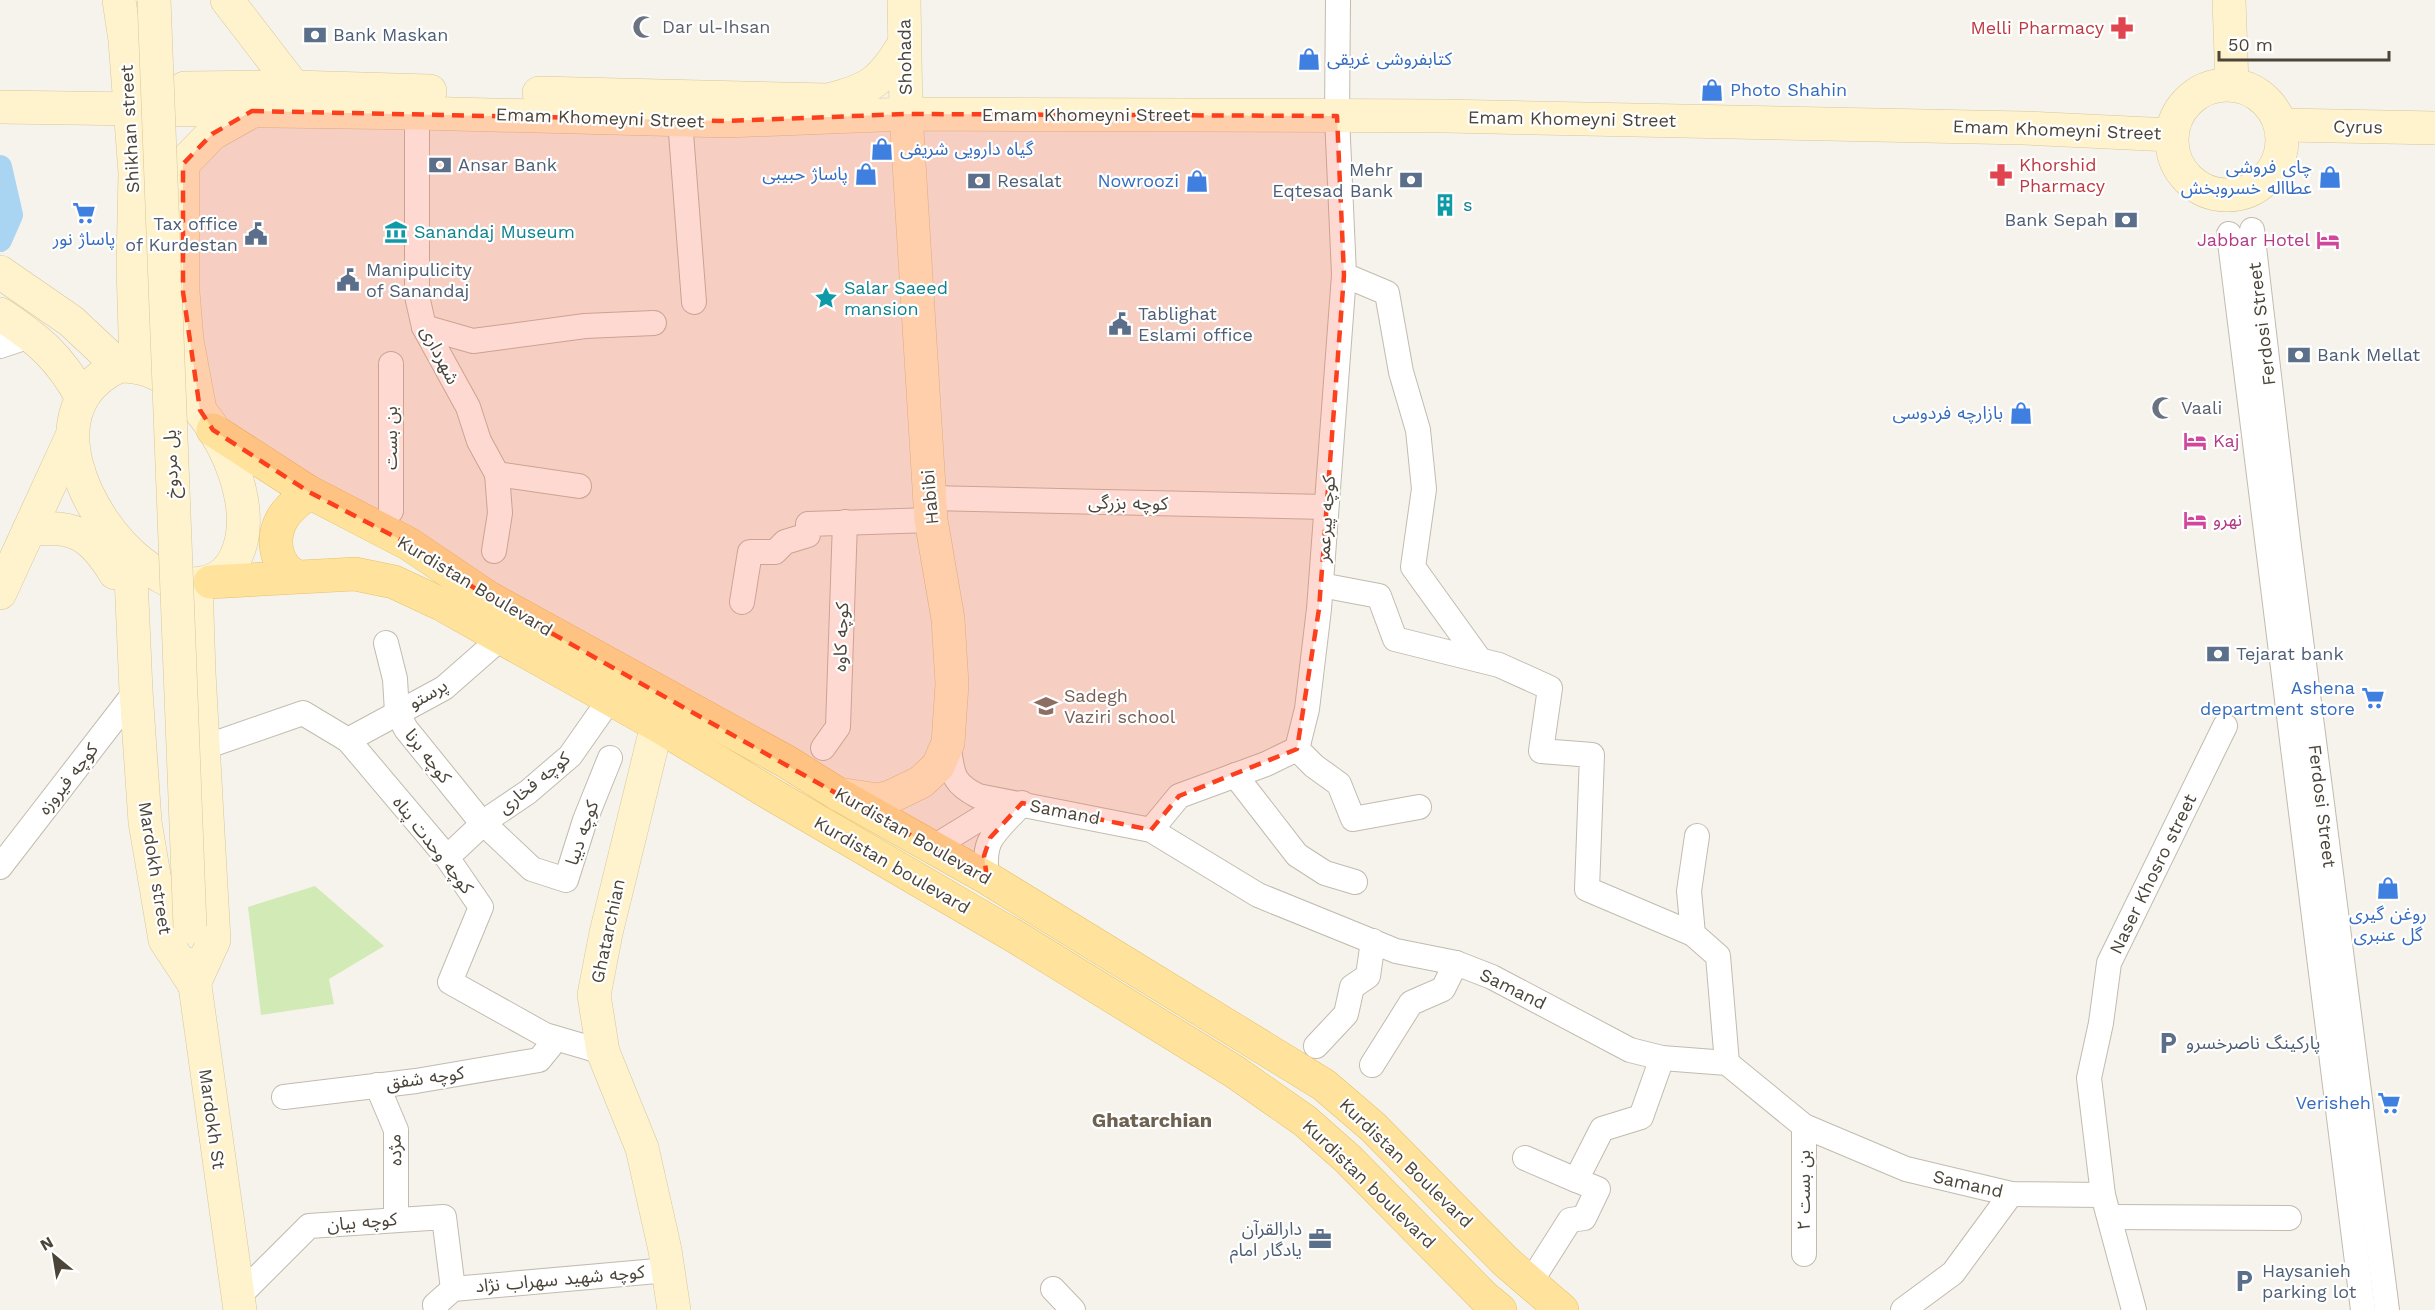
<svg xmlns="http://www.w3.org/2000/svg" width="2435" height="1310" font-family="'Work Sans','Noto Sans Arabic',sans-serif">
	<rect width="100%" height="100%" fill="#f6f3ec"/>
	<path fill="#d2eab5" d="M 315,886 L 384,946 L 329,979 L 334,1004 L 261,1015 L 248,907 Z"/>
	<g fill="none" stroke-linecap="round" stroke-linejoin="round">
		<path stroke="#a9d4f2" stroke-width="24" d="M 0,167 L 11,215 L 0,240"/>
		<g stroke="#c2bbae" stroke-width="26">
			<g id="street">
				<path d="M 417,113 L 417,296 L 424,327 L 468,407 L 479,441 L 497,474 L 500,513 L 494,551"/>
				<path d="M 680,120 L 694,302"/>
				<path d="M 2252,230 L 2288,539 L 2387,1310"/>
				<path d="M 2229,234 L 2363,1310"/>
				<path d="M 1344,275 L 1387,293 L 1401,372 L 1418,430 L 1424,489 L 1413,567 L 1480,660"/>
				<path d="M 424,327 L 473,341 L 585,326 L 654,323"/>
				<path d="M 0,346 L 30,336"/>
				<path d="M 391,364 L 391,511"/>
				<path d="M 497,474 L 579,486"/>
				<path d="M 930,498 L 1326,507"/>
				<path d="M 1321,585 L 1379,596 L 1395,639 L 1499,665 L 1550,688 L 1541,751 L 1592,755 L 1587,889 L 1693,934"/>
				<path d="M 742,602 L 750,552 L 775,552 L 785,542 L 808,535 L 808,524 L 931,520"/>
				<path d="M 386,643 L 395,679 L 397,712 L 406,729 L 478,818 L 532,869 L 566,880 L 585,820 L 610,758"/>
				<path d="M 348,740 L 444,688 L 501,638"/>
				<path d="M 948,743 C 953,772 950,782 978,796 L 1151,830 L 1258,895 L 1396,951 L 1456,963 L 1492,977 L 1630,1050 L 1662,1058 L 1727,1063 L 1804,1126 L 1906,1169 L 2011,1194 L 2103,1195"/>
				<path d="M 205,747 L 303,713 L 348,740 L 446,856 L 481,907 L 450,982 L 545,1035 L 603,1052"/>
				<path d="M 823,748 L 838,727 L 845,522"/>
				<path d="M 1297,749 L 1314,766 L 1339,784 L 1353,819 L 1419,807"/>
				<path d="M 1235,775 L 1297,855 L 1325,873 L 1355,882"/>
				<path d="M 1151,830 L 1179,796 L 1266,764 L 1297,749 L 1307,709 L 1319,609 L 1344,275 L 1337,116 L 1338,0"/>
				<path d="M 1697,836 L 1689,891 L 1693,934 L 1718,956 L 1727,1063"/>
				<path d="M 932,848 L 981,818 L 999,814 L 1022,803"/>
				<path d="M 446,856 L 456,849 L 488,819 L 528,792 L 570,756 L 610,699"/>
				<path d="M 0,867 L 136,691"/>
				<path d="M 987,878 C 982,839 993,835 1018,808"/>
				<path d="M 1316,1046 L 1346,1014 L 1352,987 L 1368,976 L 1373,941"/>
				<path d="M 1372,1065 L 1411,1003 L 1443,989 L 1456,963"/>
				<path d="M 377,1085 L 396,1130 L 396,1219"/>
				<path d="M 284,1097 L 416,1081 L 539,1060 L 556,1039"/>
				<path d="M 1804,1126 L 1804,1254"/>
				<path d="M 1525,1158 L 1576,1180"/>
				<path d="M 2110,1217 L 2289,1218"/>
				<path d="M 1530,1283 L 1570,1220 L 1584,1218 L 1598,1189 L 1576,1180 L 1602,1129 L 1641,1117 L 1662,1058"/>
				<path d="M 453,1289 L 668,1270"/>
				<path d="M 1053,1289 L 1073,1310"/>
				<path d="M 238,1297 L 309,1226 L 444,1217 L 453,1289"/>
				<path d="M 436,1310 L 435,1305 L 453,1289"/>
				<path d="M 1903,1310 L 1953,1273 L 2011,1194"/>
				<path d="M 2134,1310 L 2103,1195 L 2089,1078 L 2101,1023 L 2109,963 L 2225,726"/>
			</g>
		</g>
		<g stroke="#d6c79b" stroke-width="34">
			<g id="secondary">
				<path d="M 119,0 L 125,40 L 135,173 L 133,266 L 136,367"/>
				<path d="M 227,0 L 294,87"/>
				<path d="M 2229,0 L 2232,84"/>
				<circle cx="2227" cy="140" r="55"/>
				<path d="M 185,88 L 294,87 L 430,91"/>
				<path d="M 539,93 L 828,100 C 870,90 882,81 904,44"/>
				<path d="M 0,107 L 417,113 L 727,121 L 906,114 L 1445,116 L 2024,128 L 2171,135"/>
				<path d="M 2281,125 L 2435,128"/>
				<path d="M 0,272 L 71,321 L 119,366"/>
				<path d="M 0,314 C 38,339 60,357 82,398"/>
				<path d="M 119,366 C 130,366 140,367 150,371 C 207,393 259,491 239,549 C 233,567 220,581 201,583 C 194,584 185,585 178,583 C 165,581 154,572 143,564 C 86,521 31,407 119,366 Z"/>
				<path d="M 200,410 L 187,340 L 183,292 L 183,164 L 212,134 L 251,112"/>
				<path d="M 29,530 C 74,524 91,534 115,573"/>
				<path d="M 130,554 L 136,691 L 145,822 L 165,940 L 194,984"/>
				<path d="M 0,593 L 72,436"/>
				<path d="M 657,725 L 606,933 L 594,995 L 603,1052 L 642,1148 L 665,1250 L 674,1310"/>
				<path d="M 838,794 L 878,800 L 890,797 L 921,782 L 938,766 L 948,743 L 952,684 L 948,619 L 931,520 L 906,114 L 904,0"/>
				<path d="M 192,964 L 240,1310"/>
				<path d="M 194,984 L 214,940 L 199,673 L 196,584"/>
			</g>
		</g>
		<g stroke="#e6c16a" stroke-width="34">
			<g id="primary">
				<path d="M 213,430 L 309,492 L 409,544 L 489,598 L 787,762 L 838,794 L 987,878 L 1324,1085 L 1373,1127 L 1505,1261 L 1562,1310"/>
				<path d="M 296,576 C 275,566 271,539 282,519 C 288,508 300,500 309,492"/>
				<path d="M 210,582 L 355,574 L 394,582 L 441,604 L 657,725 L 771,794 L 1016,937 L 1235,1072 L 1305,1121 L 1348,1159 L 1484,1297 L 1500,1310"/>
			</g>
		</g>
		<use href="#street" stroke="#fff" stroke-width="24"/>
		<use href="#secondary" stroke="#fff3cd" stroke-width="33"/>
		<use href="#primary" stroke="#ffe39c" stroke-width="33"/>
		<g stroke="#d6c79b" stroke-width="34" stroke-linecap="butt">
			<path id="secondary-bridge" d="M 154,0 L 190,927"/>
		</g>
		<use href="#secondary-bridge" stroke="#fff3cd" stroke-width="33"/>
	</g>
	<path fill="#fc3f1d" fill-opacity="0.2" stroke="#fc3f1d" stroke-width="4.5" stroke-dasharray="12 8" stroke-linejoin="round" d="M 252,111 L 727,121 L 906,114 L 1337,116 L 1344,275 L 1319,609 L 1297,749 L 1179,796 L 1151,830 L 1022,803 L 990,838 L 984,856 L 987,878 L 489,598 L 409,544 L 309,492 L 213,430 L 200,410 L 183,292 L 183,164 L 212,134 Z"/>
	<defs>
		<g id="mosque-bare" transform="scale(1.8)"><path d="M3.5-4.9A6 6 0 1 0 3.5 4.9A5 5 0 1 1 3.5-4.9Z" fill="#6b7280" stroke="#fff" stroke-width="2.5" paint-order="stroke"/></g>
		<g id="pharmacy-bare" transform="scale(1.8)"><path d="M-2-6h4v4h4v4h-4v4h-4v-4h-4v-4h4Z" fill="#e0444e" stroke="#fff" stroke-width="2.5" paint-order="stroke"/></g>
		<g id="bank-bare" transform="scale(1.8)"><path d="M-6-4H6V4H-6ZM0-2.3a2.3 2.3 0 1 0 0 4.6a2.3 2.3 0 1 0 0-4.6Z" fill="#5c6f8a" stroke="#fff" stroke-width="2.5" paint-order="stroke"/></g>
		<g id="shop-bare" transform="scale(1.8)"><path d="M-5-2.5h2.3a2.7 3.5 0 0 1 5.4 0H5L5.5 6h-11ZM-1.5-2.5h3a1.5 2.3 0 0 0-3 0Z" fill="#3f7fe0" stroke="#fff" stroke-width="2.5" paint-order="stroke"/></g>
		<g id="building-bare" transform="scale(1.8)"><path d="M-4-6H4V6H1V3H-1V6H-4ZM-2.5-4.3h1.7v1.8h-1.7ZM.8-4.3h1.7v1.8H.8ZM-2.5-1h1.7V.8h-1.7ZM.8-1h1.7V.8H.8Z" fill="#0f9aa8" stroke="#fff" stroke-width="2.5" paint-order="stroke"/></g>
		<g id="supermarket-bare" transform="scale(1.8)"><path d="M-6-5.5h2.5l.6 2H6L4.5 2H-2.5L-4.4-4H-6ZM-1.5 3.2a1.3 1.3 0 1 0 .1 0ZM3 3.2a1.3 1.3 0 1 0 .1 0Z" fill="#3f7fe0" stroke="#fff" stroke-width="2.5" paint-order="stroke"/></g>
		<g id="museum-bare" transform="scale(1.8)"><path d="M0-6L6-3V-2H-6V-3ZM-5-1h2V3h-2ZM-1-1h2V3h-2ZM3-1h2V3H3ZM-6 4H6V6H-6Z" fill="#0f9aa8" stroke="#fff" stroke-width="2.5" paint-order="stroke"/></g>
		<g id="civic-bare" transform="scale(1.8)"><path d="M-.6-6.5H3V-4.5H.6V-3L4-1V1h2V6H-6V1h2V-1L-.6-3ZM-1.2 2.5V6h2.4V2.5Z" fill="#5c6f8a" stroke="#fff" stroke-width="2.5" paint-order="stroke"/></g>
		<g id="hotel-bare" transform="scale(1.8)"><path d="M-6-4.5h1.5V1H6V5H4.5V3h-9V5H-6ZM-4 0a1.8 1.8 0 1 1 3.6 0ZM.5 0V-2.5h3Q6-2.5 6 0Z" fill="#d1479c" stroke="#fff" stroke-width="2.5" paint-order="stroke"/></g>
		<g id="sight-bare" transform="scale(1.8)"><path d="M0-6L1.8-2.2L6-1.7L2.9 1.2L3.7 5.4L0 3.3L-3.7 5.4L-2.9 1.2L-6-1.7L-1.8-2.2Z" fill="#0f9aa8" stroke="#fff" stroke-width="2.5" paint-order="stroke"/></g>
		<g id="school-bare" transform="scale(1.8)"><path d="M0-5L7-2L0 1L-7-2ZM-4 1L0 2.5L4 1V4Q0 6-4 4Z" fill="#8d6e63" stroke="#fff" stroke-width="2.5" paint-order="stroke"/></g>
		<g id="parking-bare" transform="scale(1.8)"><path d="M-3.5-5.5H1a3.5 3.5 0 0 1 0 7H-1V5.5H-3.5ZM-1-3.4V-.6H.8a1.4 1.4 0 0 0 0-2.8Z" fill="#5c6f8a" stroke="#fff" stroke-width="2.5" paint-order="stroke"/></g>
		<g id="office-bare" transform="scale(1.8)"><path d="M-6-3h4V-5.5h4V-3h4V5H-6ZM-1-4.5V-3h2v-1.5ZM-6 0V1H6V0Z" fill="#5c6f8a" stroke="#fff" stroke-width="2.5" paint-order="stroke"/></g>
	</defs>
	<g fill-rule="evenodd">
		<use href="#mosque-bare" x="644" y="27"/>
		<use href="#pharmacy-bare" x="2122" y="28"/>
		<use href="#bank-bare" x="315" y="35"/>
		<use href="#shop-bare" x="1309" y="59"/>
		<use href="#shop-bare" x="1712" y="90"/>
		<use href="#shop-bare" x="882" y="149"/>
		<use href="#bank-bare" x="440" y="165"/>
		<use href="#shop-bare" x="866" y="174"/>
		<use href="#pharmacy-bare" x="2001" y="175"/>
		<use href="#shop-bare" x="2330" y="177"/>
		<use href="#bank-bare" x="1411" y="180"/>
		<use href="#bank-bare" x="979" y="181"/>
		<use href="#shop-bare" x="1197" y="181"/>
		<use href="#building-bare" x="1445" y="205"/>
		<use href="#supermarket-bare" x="84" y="213"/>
		<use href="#bank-bare" x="2126" y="220"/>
		<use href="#museum-bare" x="396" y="232"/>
		<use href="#civic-bare" x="256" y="234"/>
		<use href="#hotel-bare" x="2328" y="240"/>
		<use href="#civic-bare" x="348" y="280"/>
		<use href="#sight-bare" x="826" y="298"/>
		<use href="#civic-bare" x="1120" y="324"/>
		<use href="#bank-bare" x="2299" y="355"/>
		<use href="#mosque-bare" x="2163" y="408"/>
		<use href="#shop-bare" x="2021" y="413"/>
		<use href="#hotel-bare" x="2195" y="441"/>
		<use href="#hotel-bare" x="2195" y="520"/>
		<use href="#bank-bare" x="2218" y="654"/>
		<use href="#supermarket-bare" x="2373" y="698"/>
		<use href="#school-bare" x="1046" y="706"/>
		<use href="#shop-bare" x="2388" y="888"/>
		<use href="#parking-bare" x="2168" y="1043"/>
		<use href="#supermarket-bare" x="2389" y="1103"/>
		<use href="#office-bare" x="1320" y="1239"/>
		<use href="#parking-bare" x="2244" y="1281"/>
	</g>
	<g text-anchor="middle" stroke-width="4.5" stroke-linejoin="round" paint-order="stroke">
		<g font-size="18" fill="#5b616d" stroke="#fff" text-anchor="start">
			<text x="662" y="33">Dar ul-Ihsan</text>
			<text x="2181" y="414">Vaali</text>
		</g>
		<g font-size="18" fill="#be3a42" stroke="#fff" text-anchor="end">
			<text x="2104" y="34">Melli Pharmacy</text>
			<text x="2019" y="171" text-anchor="start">Khorshid<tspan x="2019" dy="21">Pharmacy</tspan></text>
		</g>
		<g font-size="18" fill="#4e5e75" stroke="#fff" text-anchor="start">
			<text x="333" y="41">Bank Maskan</text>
			<text x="458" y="171">Ansar Bank</text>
			<text x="1393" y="176" text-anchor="end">Mehr<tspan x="1393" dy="21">Eqtesad Bank</tspan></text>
			<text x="997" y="187">Resalat</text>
			<text x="2108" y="226" text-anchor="end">Bank Sepah</text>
			<text x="238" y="230" text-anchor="end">Tax office<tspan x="238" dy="21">of Kurdestan</tspan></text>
			<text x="366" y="276">Manipulicity<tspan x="366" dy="21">of Sanandaj</tspan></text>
			<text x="1138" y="320">Tablighat<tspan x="1138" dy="21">Eslami office</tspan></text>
			<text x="2317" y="361">Bank Mellat</text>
			<text x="2236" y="660">Tejarat bank</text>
			<text x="2186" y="1049">پارکینگ ناصرخسرو</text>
			<text x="1302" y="1235" text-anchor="end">دارالقرآن<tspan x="1302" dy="21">یادگار امام</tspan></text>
			<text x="2262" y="1277">Haysanieh<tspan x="2262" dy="21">parking lot</tspan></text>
		</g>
		<g font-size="18" fill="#4b4439" stroke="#fff">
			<text transform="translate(905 57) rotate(-91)" y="6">Shohada</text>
			<text x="1086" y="121">Emam Khomeyni Street</text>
			<text transform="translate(600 118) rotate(2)" y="6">Emam Khomeyni Street</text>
			<text transform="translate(1572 119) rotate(1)" y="6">Emam Khomeyni Street</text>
			<text transform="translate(2358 127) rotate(1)" y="6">Cyrus</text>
			<text transform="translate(130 129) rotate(-93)" y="6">Shikhan street</text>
			<text transform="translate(2057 130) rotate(2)" y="6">Emam Khomeyni Street</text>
			<text transform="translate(2262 324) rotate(-97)" y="6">Ferdosi Street</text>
			<text transform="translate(440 355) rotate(63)" y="6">شهرداری</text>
			<text transform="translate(391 438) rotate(-90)" y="6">بن بست</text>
			<text transform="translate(171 464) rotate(-92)" y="6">پل مردوخ</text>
			<text transform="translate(930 497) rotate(-95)" y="6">Habibi</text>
			<text transform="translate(1128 503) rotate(1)" y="6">کوچه بزرگی</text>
			<text transform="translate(1326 519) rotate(-86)" y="6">کوچه پیرعمر</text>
			<text transform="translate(475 586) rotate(31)" y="6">Kurdistan Boulevard</text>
			<text transform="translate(841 637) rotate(-88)" y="6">کوچه کاوه</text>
			<text transform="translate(428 694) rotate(-30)" y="6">پرستو</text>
			<text transform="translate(428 756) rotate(52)" y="6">کوچه برنا</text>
			<text transform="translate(68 779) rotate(-52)" y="6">کوچه فیروزه</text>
			<text transform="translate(534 783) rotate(-39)" y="6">کوچه فخاری</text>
			<text transform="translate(2322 806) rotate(83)" y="6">Ferdosi Street</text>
			<text transform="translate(1065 812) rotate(11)" y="6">Samand</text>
			<text transform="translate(582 833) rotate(-71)" y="6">کوچه دیبا</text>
			<text transform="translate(913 836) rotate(30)" y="6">Kurdistan Boulevard</text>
			<text transform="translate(433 845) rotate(52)" y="6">کوچه وحدت پناه</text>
			<text transform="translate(892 865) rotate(30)" y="6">Kurdistan boulevard</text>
			<text transform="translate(155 868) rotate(81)" y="6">Mardokh street</text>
			<text transform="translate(2153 874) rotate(-64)" y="6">Naser Khosro street</text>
			<text transform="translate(608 931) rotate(-78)" y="6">Ghatarchian</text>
			<text transform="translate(1513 989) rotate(26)" y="6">Samand</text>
			<text transform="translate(425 1078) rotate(-8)" y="6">کوچه شفق</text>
			<text transform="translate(212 1119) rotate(82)" y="6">Mardokh St</text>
			<text transform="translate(395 1150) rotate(-92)" y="6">مژده</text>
			<text transform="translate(1406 1163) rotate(44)" y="6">Kurdistan Boulevard</text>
			<text transform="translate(1369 1184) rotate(44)" y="6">Kurdistan boulevard</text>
			<text transform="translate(1968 1184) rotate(13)" y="6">Samand</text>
			<text transform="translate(1804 1190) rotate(-90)" y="6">بن بست ۲</text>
			<text transform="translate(362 1222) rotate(-5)" y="6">کوچه بیان</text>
			<text transform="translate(560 1279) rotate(-5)" y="6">کوچه شهید سهراب نژاد</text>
		</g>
		<g font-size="18" fill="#366cbe" stroke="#fff" text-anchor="end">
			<text x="1327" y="65" text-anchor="start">کتابفروشی غریقی</text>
			<text x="1730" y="96" text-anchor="start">Photo Shahin</text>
			<text x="900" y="155" text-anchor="start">گیاه دارویی شریفی</text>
			<text x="2312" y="173">چای فروشی<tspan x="2312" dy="21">عطااله خسروبخش</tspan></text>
			<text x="848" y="180">پاساژ حبیبی</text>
			<text x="1179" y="187">Nowroozi</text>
			<text x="84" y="245" text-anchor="middle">پاساژ نور</text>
			<text x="2003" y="419">بازارچه فردوسی</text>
			<text x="2355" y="694">Ashena<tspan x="2355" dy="21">department store</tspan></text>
			<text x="2388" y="920" text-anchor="middle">روغن گیری<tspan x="2388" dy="21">گل عنبری</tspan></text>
			<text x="2371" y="1109">Verisheh</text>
		</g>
		<g font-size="18" fill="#0d838f" stroke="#fff" text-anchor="start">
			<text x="1463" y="211">s</text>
			<text x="414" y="238">Sanandaj Museum</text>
			<text x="844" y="294">Salar Saeed<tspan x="844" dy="21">mansion</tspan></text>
		</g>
		<g font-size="18" fill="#b23c85" stroke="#fff" text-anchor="start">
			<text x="2310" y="246" text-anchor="end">Jabbar Hotel</text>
			<text x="2213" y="447">Kaj</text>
			<text x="2213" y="526">نهرو</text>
		</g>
		<g font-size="18" fill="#785e54" stroke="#fff" text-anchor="start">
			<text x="1064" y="702">Sadegh<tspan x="1064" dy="21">Vaziri school</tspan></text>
		</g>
		<g font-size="20" font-weight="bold" fill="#6e6250" stroke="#fff">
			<text x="1152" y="1127">Ghatarchian</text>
		</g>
	</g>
	<g transform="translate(54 1256) rotate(330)" stroke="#ffffff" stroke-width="4.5" paint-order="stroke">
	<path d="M0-4.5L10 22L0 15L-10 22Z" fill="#4b4439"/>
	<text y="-9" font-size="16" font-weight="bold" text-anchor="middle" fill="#4b4439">N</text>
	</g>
	<path d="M2219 51v9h170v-9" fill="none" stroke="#4b4439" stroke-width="3"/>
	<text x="2228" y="51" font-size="18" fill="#4b4439" stroke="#ffffff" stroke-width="4.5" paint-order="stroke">50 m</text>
</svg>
